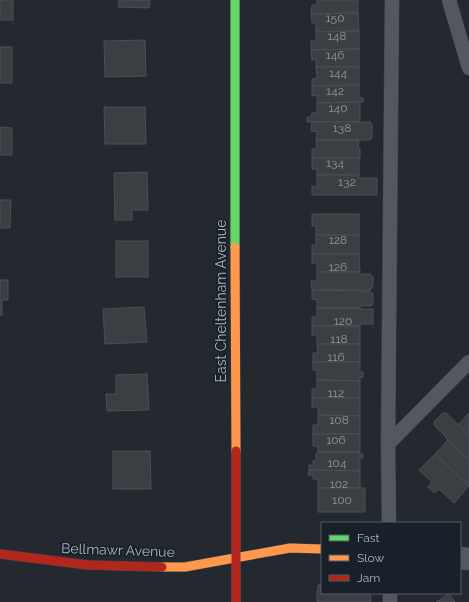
<svg xmlns="http://www.w3.org/2000/svg" width="469" height="602" font-family="Raleway,sans-serif">
	<rect width="100%" height="100%" fill="#24292f"/>
	<g fill="#3b3f44" stroke="#4b5058">
		<rect x="0" y="0" width="13" height="20"/>
		<path d="M 119,0 L 150,0 L 149,8 L 118,7 Z"/>
		<path d="M 317,0 L 358,0 L 358,13 L 311,14 L 312,5 L 317,5 Z"/>
		<path d="M 358,13 L 359,31 L 316,32 L 316,23 L 312,23 L 311,14 Z"/>
		<path d="M 359,31 L 359,49 L 311,50 L 311,41 L 316,41 L 316,32 Z"/>
		<path d="M 145,40 L 146,76 L 105,77 L 104,41 Z"/>
		<rect x="0" y="47" width="12" height="36"/>
		<path d="M 359,49 L 359,67 L 316,67 L 316,59 L 312,60 L 311,50 Z"/>
		<path d="M 316,67 L 359,67 L 359,85 L 312,86 L 312,79 L 317,78 Z"/>
		<path d="M 359,85 L 359,97 L 363,98 L 363,102 L 317,103 L 317,95 L 312,96 L 312,86 Z"/>
		<path d="M 360,102 L 360,122 L 307,122 L 307,117 L 311,117 L 312,113 L 317,113 L 317,103 Z"/>
		<path d="M 104,107 L 145,107 L 146,144 L 105,144 Z"/>
		<path d="M 312,122 L 370,122 L 372,125 L 372,138 L 370,140 L 316,140 L 317,132 L 311,131 Z"/>
		<path d="M 0,127 L 12,128 L 12,155 L 0,155 Z"/>
		<path d="M 316,140 L 359,140 L 358,148 L 360,148 L 360,158 L 312,158 L 312,149 L 317,149 Z"/>
		<path d="M 312,158 L 359,158 L 359,175 L 317,175 L 317,169 L 312,169 Z"/>
		<path d="M 147,172 L 148,210 L 132,210 L 132,220 L 115,220 L 114,173 Z"/>
		<path d="M 317,175 L 359,175 L 359,178 L 377,178 L 377,195 L 312,195 L 312,186 L 317,187 Z"/>
		<path d="M 0,200 L 11,200 L 10,228 L 0,228 Z"/>
		<path d="M 312,214 L 359,214 L 359,235 L 316,235 L 316,226 L 312,226 Z"/>
		<path d="M 316,235 L 359,235 L 359,254 L 312,254 L 312,245 L 316,245 Z"/>
		<rect x="116" y="241" width="32" height="36"/>
		<path d="M 312,254 L 359,254 L 360,272 L 317,272 L 317,263 L 312,263 Z"/>
		<path d="M 317,272 L 359,272 L 359,274 L 370,274 L 373,277 L 373,286 L 370,290 L 312,290 L 311,281 L 317,281 Z"/>
		<path d="M 0,280 L 8,280 L 8,300 L 2,300 L 2,315 L 0,315 Z"/>
		<path d="M 312,290 L 370,291 L 373,294 L 373,303 L 371,306 L 360,306 L 360,308 L 317,308 L 317,300 L 312,299 Z"/>
		<path d="M 144,307 L 147,342 L 105,344 L 103,309 Z"/>
		<path d="M 317,308 L 360,308 L 360,309 L 373,309 L 373,324 L 360,324 L 360,326 L 312,326 L 312,317 L 317,317 Z"/>
		<path d="M 312,326 L 360,326 L 360,344 L 317,344 L 317,335 L 312,335 Z"/>
		<path d="M 317,344 L 360,344 L 360,362 L 313,362 L 313,353 L 318,353 Z"/>
		<path d="M 313,362 L 360,362 L 360,372 L 363,372 L 363,377 L 360,377 L 360,381 L 317,380 L 317,370 L 313,370 Z"/>
		<path d="M 147,374 L 149,410 L 107,411 L 106,394 L 116,394 L 116,375 Z"/>
		<path d="M 317,380 L 360,381 L 360,398 L 312,398 L 312,389 L 317,389 Z"/>
		<path d="M 312,398 L 360,398 L 360,416 L 318,415 L 318,407 L 312,407 Z"/>
		<path d="M 443,413 L 446,413 L 469,435 L 469,460 L 448,440 L 445,437 L 446,437 L 435,426 L 434,422 Z"/>
		<path d="M 469,413 L 469,435 L 458,425 Z"/>
		<path d="M 318,415 L 360,416 L 360,434 L 313,434 L 313,425 L 318,425 Z"/>
		<path d="M 313,434 L 360,434 L 360,452 L 318,452 L 318,446 L 313,446 Z"/>
		<path d="M 448,440 L 469,460 L 469,486 L 435,454 Z"/>
		<path d="M 113,451 L 150,451 L 151,489 L 113,489 Z"/>
		<path d="M 318,452 L 360,452 L 360,454 L 363,454 L 363,458 L 360,458 L 360,471 L 309,470 L 309,465 L 313,465 L 313,461 L 316,461 L 316,453 L 318,453 Z"/>
		<path d="M 435,454 L 469,486 L 454,503 L 439,489 L 434,493 L 428,487 L 432,482 L 419,470 Z"/>
		<path d="M 309,470 L 360,471 L 360,488 L 318,488 L 318,479 L 313,479 L 313,475 L 308,475 Z"/>
		<rect x="318" y="488" width="47" height="24"/>
		<path d="M 318,585 L 322,585 L 322,593 L 370,593 L 371,602 L 317,602 L 317,591 L 318,591 Z"/>
		<path d="M 449,594 L 455,602 L 436,602 Z"/>
	</g>
	<g fill="none" stroke-linecap="round" stroke-linejoin="round">
		<g stroke="#404449" stroke-width="15">
			<g id="lane">
				<path d="M 449,0 L 469,68"/>
				<path d="M 388,444 L 469,362"/>
				<path d="M 389,523 L 388,444 L 392,0"/>
				<path d="M 390,593 L 390,602"/>
			</g>
		</g>
		<g stroke="#404449" stroke-width="23">
			<path id="street" d="M 460,558 L 469,559"/>
		</g>
		<g stroke="#404449" stroke-width="10">
			<path id="fast" d="M 235,0 L 235,247"/>
		</g>
		<g stroke="#404449" stroke-width="10">
			<g id="slow">
				<path d="M 235,247 L 236,451"/>
				<path d="M 162,567 L 185,567 L 290,548 L 322,549"/>
			</g>
		</g>
		<g stroke="#404449" stroke-width="10">
			<g id="jam">
				<path d="M 236,451 L 236,602"/>
				<path d="M 0,554 L 88,565 L 162,567"/>
			</g>
		</g>
		<use href="#lane" stroke="#53585e" stroke-width="14"/>
		<use href="#street" stroke="#53585e" stroke-width="22"/>
		<use href="#fast" stroke="#63d668" stroke-width="9"/>
		<use href="#slow" stroke="#ff974d" stroke-width="9"/>
		<use href="#jam" stroke="#b3261e" stroke-width="9"/>
	</g>
	<g text-anchor="middle" stroke-width="3.5" stroke-linejoin="round" paint-order="stroke">
		<g font-size="12" fill="#9098a2">
			<text x="335" y="22">150</text>
			<text x="337" y="40">148</text>
			<text x="335" y="59">146</text>
			<text x="338" y="77">144</text>
			<text x="335" y="95">142</text>
			<text x="338" y="112">140</text>
			<text x="342" y="132">138</text>
			<text x="335" y="167">134</text>
			<text x="347" y="186">132</text>
			<text x="338" y="244">128</text>
			<text x="338" y="271">126</text>
			<text x="343" y="325">120</text>
			<text x="339" y="343">118</text>
			<text x="336" y="361">116</text>
			<text x="336" y="397">112</text>
			<text x="339" y="424">108</text>
			<text x="336" y="444">106</text>
			<text x="337" y="467">104</text>
			<text x="339" y="488">102</text>
			<text x="342" y="504">100</text>
		</g>
		<g font-size="14" fill="#acb6c2" stroke="#182029">
			<text transform="translate(221 301) rotate(-90)" y="5">East Cheltenham Avenue</text>
			<text transform="translate(118 550) rotate(2)" y="5">Bellmawr Avenue</text>
		</g>
	</g>
	<rect x="321" y="522" width="140" height="72" fill="#182029" stroke="#535c66"/>
	<rect x="329" y="535" width="20" height="6" fill="#63d668" stroke="#535c66"/>
	<text x="357" y="542" font-size="12" fill="#acb6c2">Fast</text>
	<rect x="329" y="555" width="20" height="6" fill="#ff974d" stroke="#535c66"/>
	<text x="357" y="562" font-size="12" fill="#acb6c2">Slow</text>
	<rect x="329" y="575" width="20" height="6" fill="#b3261e" stroke="#535c66"/>
	<text x="357" y="582" font-size="12" fill="#acb6c2">Jam</text>
</svg>
